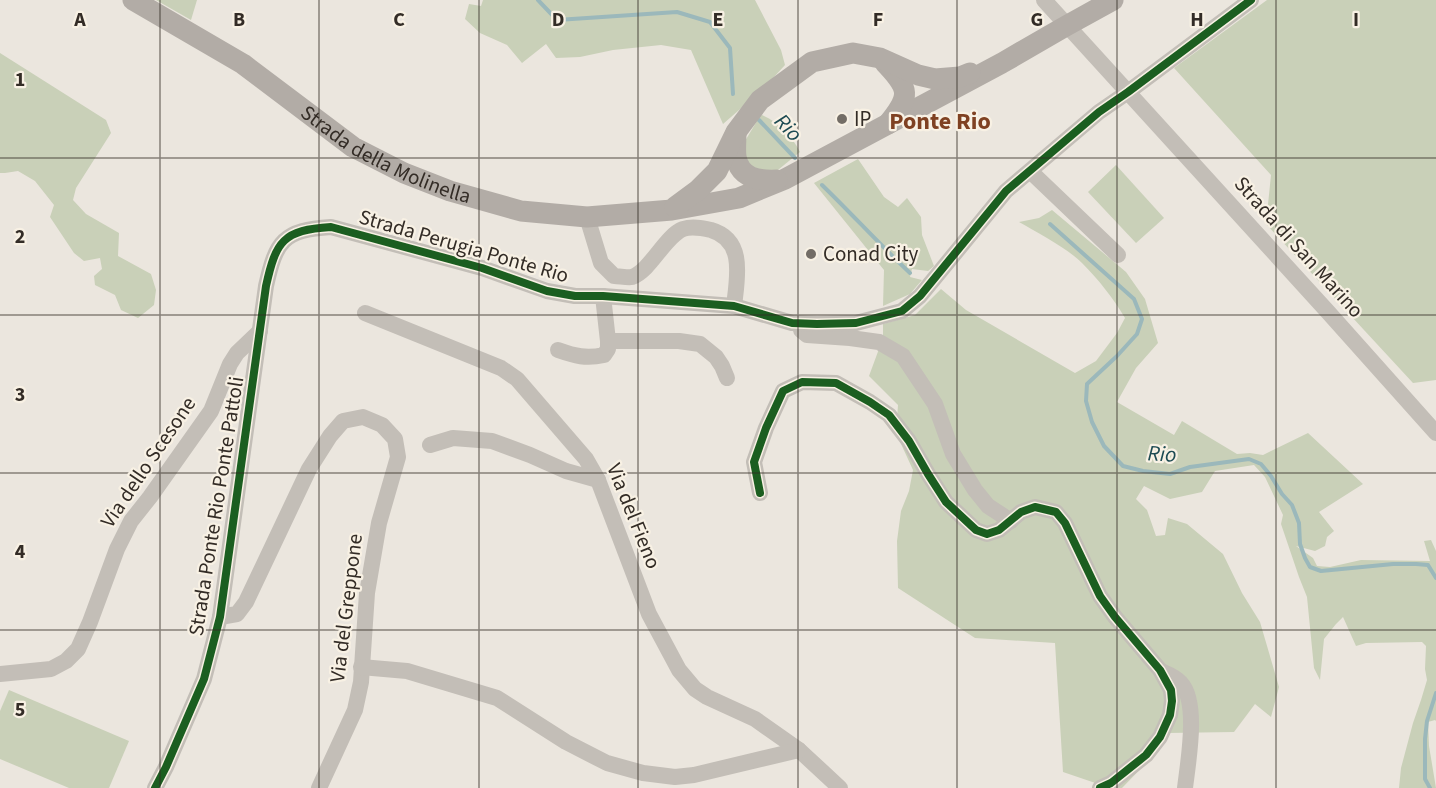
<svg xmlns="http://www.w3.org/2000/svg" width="1436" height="788" font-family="'Source Sans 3',sans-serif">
	<rect width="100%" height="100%" fill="#ebe6de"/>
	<g fill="#c9d0b8">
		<path d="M 156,0 L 197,0 L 191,20 Z"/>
		<path d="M 483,0 L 755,0 L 781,50 L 785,65 L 762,90 L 723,124 L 691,50 L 661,45 L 613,50 L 580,57 L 556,58 L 546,44 L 522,63 L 507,45 L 480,33 L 465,19 L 469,4 L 481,6 Z"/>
		<path d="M 1267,0 L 1436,0 L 1436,380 L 1413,383 L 1266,224 L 1271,175 L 1174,68 Z"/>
		<path d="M 0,53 L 106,120 L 111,133 L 76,188 L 73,200 L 86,214 L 119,233 L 118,256 L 151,274 L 156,290 L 154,305 L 138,318 L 121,310 L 115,295 L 95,285 L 94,276 L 102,269 L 100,258 L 84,261 L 74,253 L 50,217 L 54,205 L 35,181 L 18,171 L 5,173 L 0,173 Z"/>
		<path d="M 762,115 C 780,123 791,135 800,152 L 773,174 L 752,172 L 742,146 L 760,116 Z"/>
		<path d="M 858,159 L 884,197 L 898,207 L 907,198 L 921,217 L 922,235 L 934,266 L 928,271 L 912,269 L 910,277 L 922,280 L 910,294 L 883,306 L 884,270 L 814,183 Z"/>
		<path d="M 1116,165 L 1164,218 L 1136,243 L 1088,192 Z"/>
		<path d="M 1052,210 L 1126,272 L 1145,299 L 1158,343 L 1136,368 L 1117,402 L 1174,435 L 1182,421 L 1237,454 L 1250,453 L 1263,455 L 1308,433 L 1363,484 L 1319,512 L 1334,531 L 1327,537 L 1325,546 L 1315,551 L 1296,546 L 1313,558 L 1317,566 L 1330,567 L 1361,560 L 1430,561 L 1424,541 L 1431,540 L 1436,551 L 1436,721 L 1435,720 L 1428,722 L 1429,746 L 1436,788 L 1399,788 L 1401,768 L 1413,723 L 1421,700 L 1427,680 L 1425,669 L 1426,646 L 1422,642 L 1366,643 L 1356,646 L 1343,617 L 1336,624 L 1324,639 L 1320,680 L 1314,668 L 1307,597 L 1299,577 L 1281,524 L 1283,515 L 1265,477 L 1254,465 L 1215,471 L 1202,492 L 1170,499 L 1144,486 L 1136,499 L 1147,510 L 1156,536 L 1165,535 L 1168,518 L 1187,524 L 1223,554 L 1242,593 L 1260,622 L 1279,687 L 1271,717 L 1255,704 L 1234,732 L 1168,733 L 1153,756 L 1122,788 L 1110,788 L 1063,772 L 1055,643 L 975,638 L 898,588 L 897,541 L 901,511 L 909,491 L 913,470 L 896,433 L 898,405 L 869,376 L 883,338 L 883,324 L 915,315 L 941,289 L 966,310 L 1075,373 L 1096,361 L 1117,333 L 1125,318 C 1113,298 1099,280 1082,263 C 1067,248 1038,233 1019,222 L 1039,218 Z"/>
		<path d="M 9,690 L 129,741 L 109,788 L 69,788 L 0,759 L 0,711 Z"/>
	</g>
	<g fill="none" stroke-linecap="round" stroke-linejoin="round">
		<g stroke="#9bb8bb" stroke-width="4">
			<path d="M 538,0 L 557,20 L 677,12 L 710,22 L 730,48 L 733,94"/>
			<path d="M 759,120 L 795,158"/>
			<path d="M 822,185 C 852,214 880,245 910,273"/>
			<path d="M 1050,224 L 1134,299 L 1142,319 L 1137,334 L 1117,356 L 1087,384 L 1086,401 L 1092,422 L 1104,446 L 1123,466 L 1143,471 L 1170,474 L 1190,467 L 1249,459 L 1261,464 L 1271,476 L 1282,494 L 1292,505 L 1299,523 L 1300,544 L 1305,558 L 1310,567 L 1321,571 L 1393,564 L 1416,564 L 1428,565 L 1436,578"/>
			<path d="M 1430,788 L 1425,779 L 1425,739 L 1427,721 L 1436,693"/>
		</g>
		<g stroke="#c3beb7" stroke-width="16">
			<path d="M 1044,0 L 1328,312 L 1436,433"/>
			<path d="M 1030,171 L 1118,255"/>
			<path d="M 587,217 L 601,263 L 614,276 C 619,276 628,278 632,277 C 651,270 665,236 683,229 C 692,226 702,228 711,230 C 746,240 737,279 734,306"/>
			<path d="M 603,296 L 608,341"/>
			<path d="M 365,313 L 501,368 L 517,379 L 586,459 L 598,480 L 649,614 L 679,670 L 695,689 L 707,697 L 755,719 L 799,750 L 840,788"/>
			<path d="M 801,330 L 807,335 L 850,338 L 879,342 L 903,356 L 935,404 L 953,454 L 975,490 L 988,506 L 1011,521"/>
			<path d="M 558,350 C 575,356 586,359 604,355 L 608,349 L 608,341 L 679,341 L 700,344 L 716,357 L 722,366 L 727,378"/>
			<path d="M 430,445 L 453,438 L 492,441 L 530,455 L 566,471 L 598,480"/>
			<path d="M 760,493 L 754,462 L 766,428 L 783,391 L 802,382 L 836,383 L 870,402 L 889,415 L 909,441 L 928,474 L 946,502 L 976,530 L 987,534 L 999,530 L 1021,512 L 1035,507 L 1056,512 L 1065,523 L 1100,596 L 1115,617 L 1160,670 L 1171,690 L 1172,701 L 1170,715 L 1160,737 L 1146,755 L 1111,783 L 1100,788"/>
			<path d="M 220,617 L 237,614 L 246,602 L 309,469 L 330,436 L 343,421 L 363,417 L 382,425 L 395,439 L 398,457 L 379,523 L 367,593 L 361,682 L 355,710 L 319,788"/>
			<path d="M 361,667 L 407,671 L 497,698 L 566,742 L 607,763 L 643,773 L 675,777 L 694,775 L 799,750"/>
			<path d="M 1161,671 C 1168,674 1176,677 1181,683 C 1199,703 1188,762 1185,788"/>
			<path d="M 0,674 L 51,669 L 66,661 L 78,649 L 90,622 L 117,549 L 131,521 L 150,497 L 211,411 L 230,364 L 237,353 L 260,331"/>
			<path d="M 155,788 L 166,767 L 204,679 L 220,617 L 266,286 C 276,241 283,230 331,227 L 482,268 L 547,291 L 575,296 L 603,296 L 734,306 L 792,323 L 817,324 L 856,323 L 902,311 L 920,296 L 1006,191 L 1099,112 L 1128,92 L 1251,0"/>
		</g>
		<g stroke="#b2aca6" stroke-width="21">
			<path id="s1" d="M 133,0 L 243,64 L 353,147 L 404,173 L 450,191 L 521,211 L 587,217 L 672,210 L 739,198 L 785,179 L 1002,63 L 1066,26 L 1113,0"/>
			<path d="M 885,63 C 910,89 911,96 888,124"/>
			<path d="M 736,133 C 736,140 735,149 736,157 C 740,178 758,181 777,180"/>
			<path d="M 675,207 L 698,190 L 717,171 L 736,132 L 760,100 L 812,62 L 853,53 L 880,58 L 918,75 L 935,79 L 960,77 L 970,73"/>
		</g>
		<g stroke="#f8f1e4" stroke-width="11">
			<g id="cycleway">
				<path d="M 760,493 L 754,462 L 766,428 L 783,391 L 802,382 L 836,383 L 870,402 L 889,415 L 909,441 L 928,474 L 946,502 L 976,530 L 987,534 L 999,530 L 1021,512 L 1035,507 L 1056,512 L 1065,523 L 1100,596 L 1115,617 L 1160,670 L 1171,690 L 1172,701 L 1170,715 L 1160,737 L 1146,755 L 1111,783 L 1100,788"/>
				<path d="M 155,788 L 166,767 L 204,679 L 220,617 L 266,286 C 276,241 283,230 331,227 L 482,268 L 547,291 L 575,296 L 603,296 L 734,306 L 792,323 L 817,324 L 856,323 L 902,311 L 920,296 L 1006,191 L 1099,112 L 1128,92 L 1251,0"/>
			</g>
		</g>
		<use href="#cycleway" stroke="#1b5e20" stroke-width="8"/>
	</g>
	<path fill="none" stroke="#332c26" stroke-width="1.5" stroke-opacity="0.55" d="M 160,0 L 160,788M 319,0 L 319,788M 479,0 L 479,788M 638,0 L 638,788M 798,0 L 798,788M 957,0 L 957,788M 1117,0 L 1117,788M 1276,0 L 1276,788M 0,158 L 1436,158M 0,315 L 1436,315M 0,473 L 1436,473M 0,630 L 1436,630"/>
	<g fill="#736d66" stroke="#f8f1e4" stroke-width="2">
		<circle cx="842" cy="119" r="6"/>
		<circle cx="811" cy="254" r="6"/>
	</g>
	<g text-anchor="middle" stroke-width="4.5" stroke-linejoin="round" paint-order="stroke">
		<g font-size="21" fill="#332c26" stroke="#f8f1e4" text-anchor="start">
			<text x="854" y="126">IP</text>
			<text x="823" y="261">Conad City</text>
		</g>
		<g font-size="21" fill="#332c26" stroke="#f8f1e4">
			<text dy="7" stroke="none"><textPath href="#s1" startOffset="298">Strada della Molinella</textPath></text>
			<text transform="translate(464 246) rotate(16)" y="7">Strada Perugia Ponte Rio</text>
			<text transform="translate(1299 247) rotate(48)" y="7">Strada di San Marino</text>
			<text transform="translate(148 462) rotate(-56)" y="7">Via dello Scesone</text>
			<text transform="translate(216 506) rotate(-81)" y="7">Strada Ponte Rio Ponte Pattoli</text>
			<text transform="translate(634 516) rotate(68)" y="7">Via del Fieno</text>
			<text transform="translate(346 608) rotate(-83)" y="7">Via del Greppone</text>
		</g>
		<g font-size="22" font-style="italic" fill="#1d4b53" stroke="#f8f1e4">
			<text transform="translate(789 127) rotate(46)" y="8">Rio</text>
			<text transform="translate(1162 453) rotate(3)" y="8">Rio</text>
		</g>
		<g font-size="24" font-weight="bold" fill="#7f4122" stroke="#f8f1e4">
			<text x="940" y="129">Ponte Rio</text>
		</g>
	</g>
	<g font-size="20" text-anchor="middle" font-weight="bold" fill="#332c26" stroke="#f8f1e4" stroke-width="4.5" stroke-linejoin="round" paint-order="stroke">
		<text x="80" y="26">A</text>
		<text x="239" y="26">B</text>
		<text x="399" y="26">C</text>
		<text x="558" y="26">D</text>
		<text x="718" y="26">E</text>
		<text x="878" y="26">F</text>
		<text x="1037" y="26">G</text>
		<text x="1197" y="26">H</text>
		<text x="1356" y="26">I</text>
		<text x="20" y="86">1</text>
		<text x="20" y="243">2</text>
		<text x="20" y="401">3</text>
		<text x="20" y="558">4</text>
		<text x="20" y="716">5</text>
	</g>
</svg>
